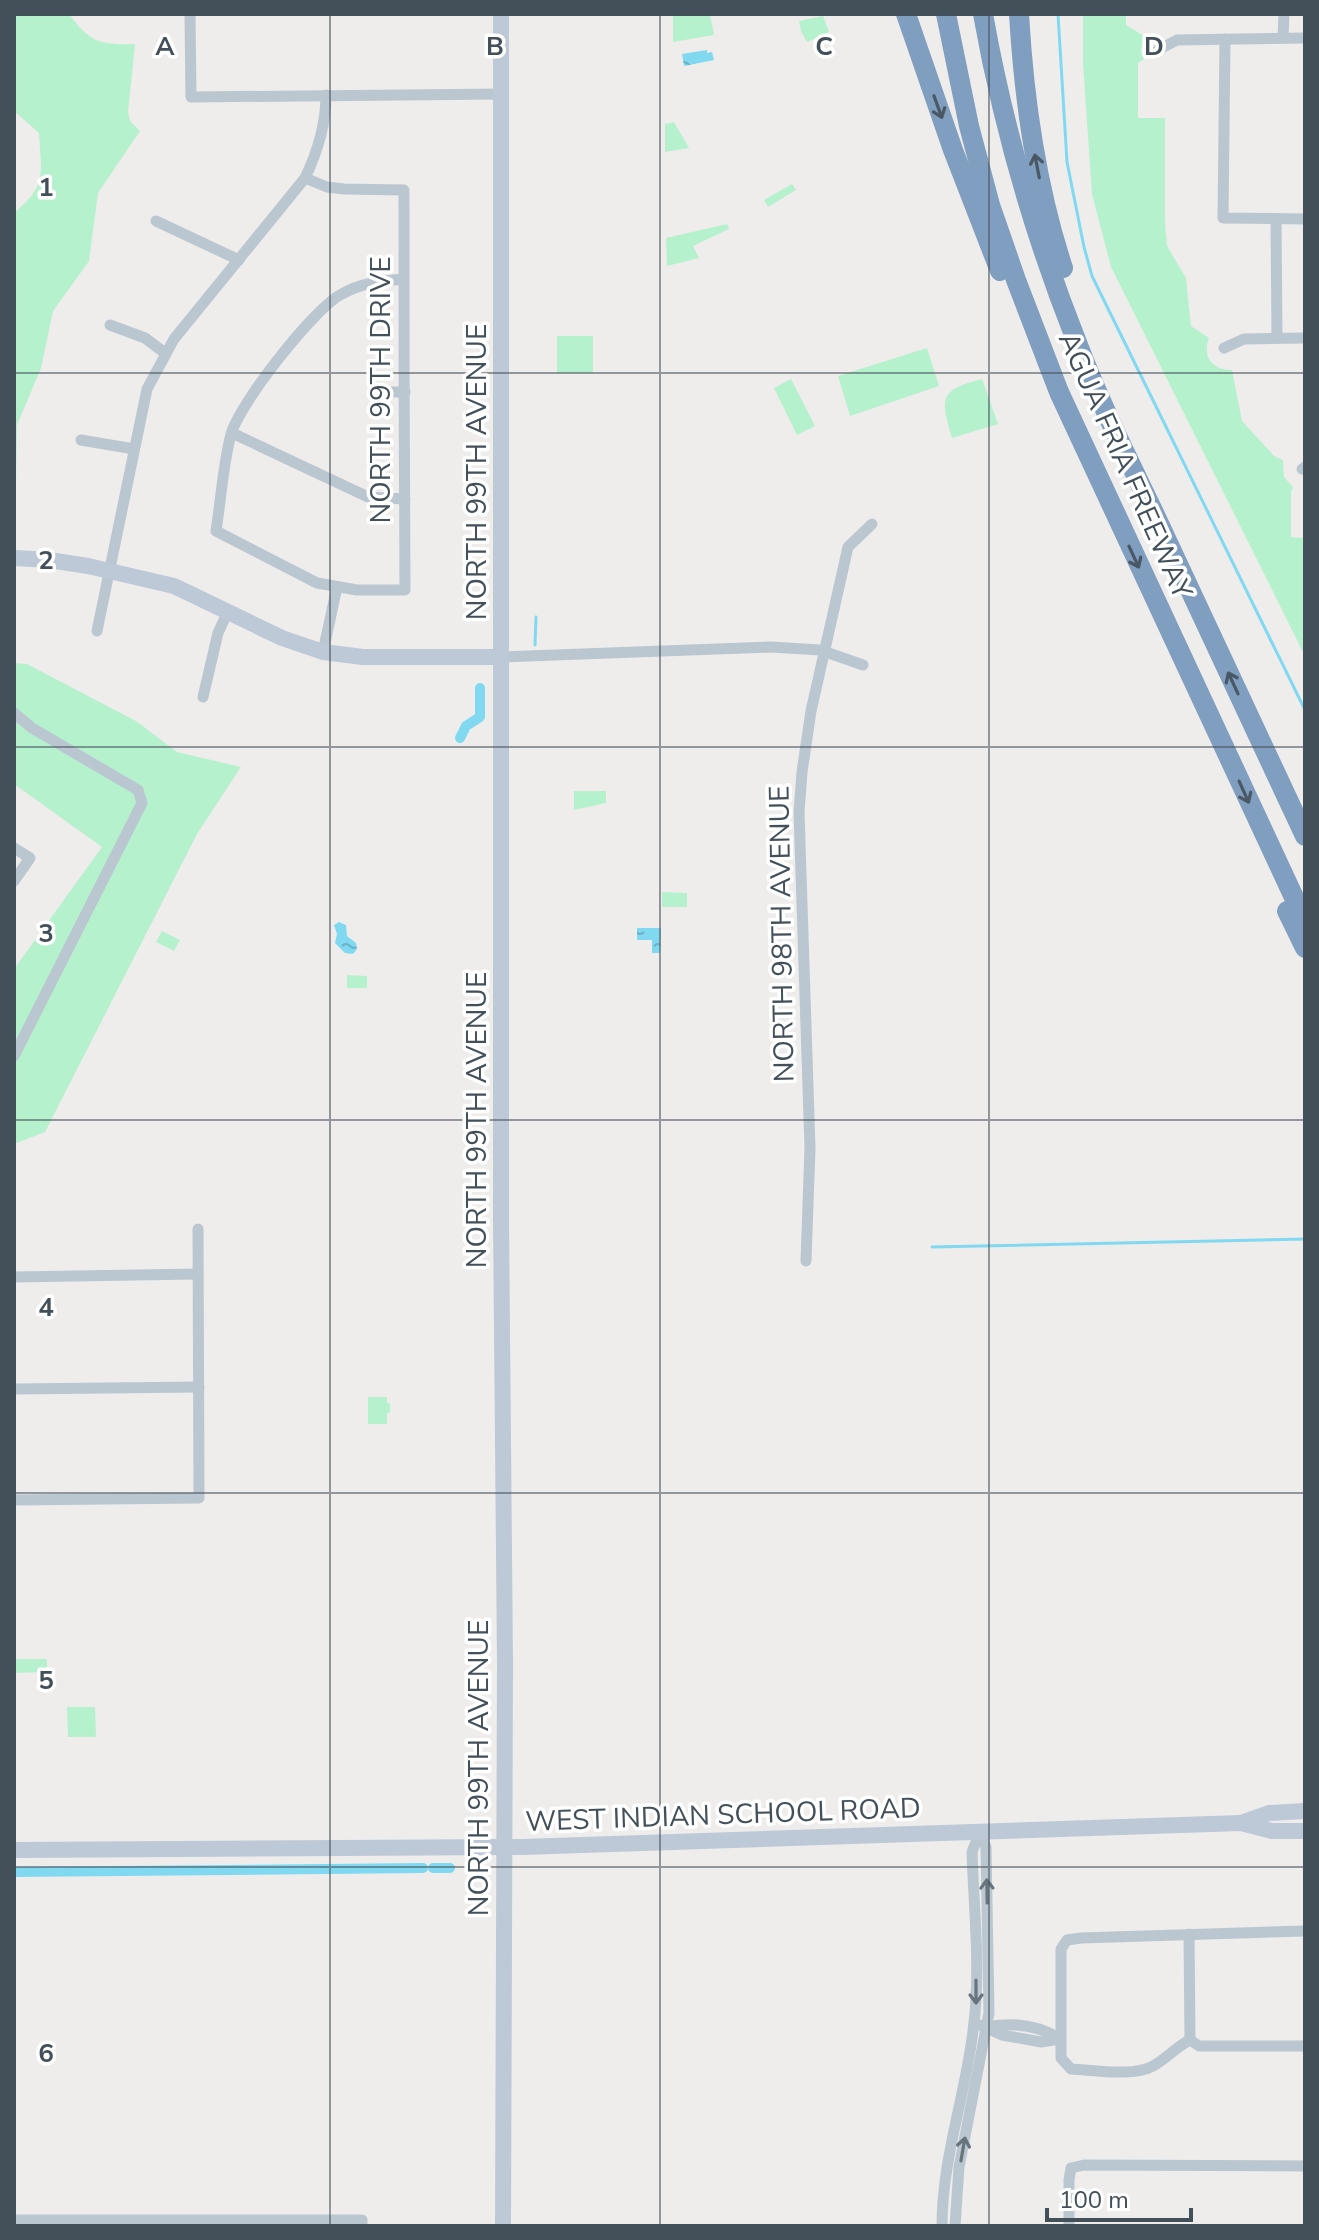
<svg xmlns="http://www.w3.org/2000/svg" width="1319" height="2240" font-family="'Nunito Sans',sans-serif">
	<defs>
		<pattern id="water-ripples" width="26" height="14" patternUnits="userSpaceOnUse" patternTransform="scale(2)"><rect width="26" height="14" fill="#80d9f1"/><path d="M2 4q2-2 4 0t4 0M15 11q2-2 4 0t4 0" fill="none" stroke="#6ab2c6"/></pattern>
	</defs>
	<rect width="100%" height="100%" fill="#efecec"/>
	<g fill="#b6f1cd">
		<path d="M 14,14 L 69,14 C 90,43 101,45 135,44 L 128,112 L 130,121 L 140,131 L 98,193 L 89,261 L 53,311 L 41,368 L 17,425 L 16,484 L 14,502 L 14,213 C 48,185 41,173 39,133 L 14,111 Z"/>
		<path d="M 673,14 L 710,14 L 714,35 L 673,42 Z"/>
		<path d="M 1083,14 L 1126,14 L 1126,25 L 1144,36 L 1141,51 L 1144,59 L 1138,63 L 1138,118 L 1165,118 L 1165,222 L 1167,246 L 1186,278 L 1191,326 L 1209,338 C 1202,357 1212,370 1232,370 L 1242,421 L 1274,456 L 1283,460 L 1284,477 L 1293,487 L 1291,492 L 1291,537 L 1305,538 L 1305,656 L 1111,267 L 1092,194 L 1083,64 Z"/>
		<path d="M 823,16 L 829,32 L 807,42 L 801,31 L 799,21 Z"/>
		<path d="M 674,122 L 689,148 L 665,152 L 665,124 Z"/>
		<path d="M 792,184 L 796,190 L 768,207 L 764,200 Z"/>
		<path d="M 727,224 L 729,229 L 693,246 L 699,258 L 667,266 L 666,238 Z"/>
		<rect x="557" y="336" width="36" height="37"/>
		<path d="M 927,348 L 939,386 L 850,416 L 838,376 Z"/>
		<path d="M 791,379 L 815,426 L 797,435 L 774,388 Z"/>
		<path d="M 982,379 L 998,424 L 952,438 C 940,398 939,390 982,379 Z"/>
		<path d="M 14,663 L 27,664 L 136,721 L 177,752 L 241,767 L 197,834 L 45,1132 L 14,1144 L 14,969 L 102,847 L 14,784 Z"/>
		<path d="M 574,791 L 606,791 L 606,803 L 574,810 Z"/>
		<path d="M 662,892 L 687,893 L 687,907 L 662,907 Z"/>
		<path d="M 162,931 L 180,940 L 174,951 L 156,942 Z"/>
		<path d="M 347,975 L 367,976 L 367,988 L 347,988 Z"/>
		<path d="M 368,1397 L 387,1397 L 387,1403 L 390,1403 L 390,1413 L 387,1413 L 387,1424 L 368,1424 Z"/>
		<path d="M 14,1659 L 47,1659 L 47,1672 L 14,1673 Z"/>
		<path d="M 67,1707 L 95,1707 L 96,1737 L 68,1737 Z"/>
	</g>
	<g fill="url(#water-ripples)">
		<path d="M 707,50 L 707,53 L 712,52 L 714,60 L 684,66 L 682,54 Z"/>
		<path d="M 339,922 L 346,925 L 347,936 L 356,943 L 357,949 L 353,954 L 345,953 L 335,943 L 337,934 L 334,925 Z"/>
		<path d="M 637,928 L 661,928 L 660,953 L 652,953 L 652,940 L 637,940 Z"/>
	</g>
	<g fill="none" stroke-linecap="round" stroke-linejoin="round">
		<g stroke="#80d9f1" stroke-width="3">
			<path d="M 1058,14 L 1067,162 L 1084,247 L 1092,276 L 1305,710"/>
			<path d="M 535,645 L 536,617"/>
			<path d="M 932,1247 L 1305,1239"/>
		</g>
		<g stroke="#80d9f1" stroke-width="10">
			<path d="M 460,738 L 466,726 L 480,717 L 480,688"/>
			<path d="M 433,1868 L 450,1868"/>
			<path d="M 14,1872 L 423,1868"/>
		</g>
		<g stroke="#bbc7d0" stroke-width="11">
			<path d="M 190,14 L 191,97 L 501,94"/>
			<path d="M 1283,38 L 1284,14"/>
			<path d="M 1225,39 L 1223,218 L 1305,219"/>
			<path d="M 1158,50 L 1177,40 L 1305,38"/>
			<path d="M 305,178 L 327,187 L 344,189 L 404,190 C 404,323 404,457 405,590 L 357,590 L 317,583 L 216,531 C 221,499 223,465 231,434 C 240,403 312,311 340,295 C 360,283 381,281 404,279"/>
			<path d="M 1276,219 L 1277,338"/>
			<path d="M 156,221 L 239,260"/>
			<path d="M 110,325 L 145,338 L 165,353"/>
			<path d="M 1224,348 L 1244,339 L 1305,338"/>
			<path d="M 385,392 L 405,392"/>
			<path d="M 232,433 L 368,497 L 405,499"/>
			<path d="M 81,440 L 134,449"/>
			<path d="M 1302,469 L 1305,467"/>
			<path d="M 97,631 L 147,389 L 174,339 L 305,178 C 318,151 326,125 326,95"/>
			<path d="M 323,652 L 337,587"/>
			<path d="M 502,657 L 771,647 L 820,650 L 863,665"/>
			<path d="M 203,697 L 218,633 L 228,611"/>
			<path d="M 14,713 L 32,728 L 138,790 L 142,803 L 14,1056"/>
			<path d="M 14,848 L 30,858 L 14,881"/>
			<path d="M 806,1261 L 810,1148 L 799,812 L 802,772 L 811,711 L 848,547 L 872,524"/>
			<path d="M 14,1277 L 198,1274"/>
			<path d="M 14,1389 L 199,1387"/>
			<path d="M 14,1500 L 199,1498 L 198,1229"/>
			<path d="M 1305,1931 L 1081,1938 L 1067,1940 L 1061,1949 L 1061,2058 L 1071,2069 C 1093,2070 1134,2077 1153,2066 C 1166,2059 1176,2047 1190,2040 L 1199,2046 L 1305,2046"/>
			<path d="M 1189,1934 L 1190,2040"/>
			<path d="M 980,2025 L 1002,2035 L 1041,2042 L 1060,2039"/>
			<path d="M 987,2027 C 1013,2022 1038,2025 1060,2039"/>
			<path d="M 14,2220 L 362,2220 L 362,2226"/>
			<path d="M 942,2226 C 942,2159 965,2097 973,2031 C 981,1973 974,1912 972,1852 L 980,1832"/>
			<path d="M 955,2226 L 959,2167 L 989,2013 L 986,1847 L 980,1832"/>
			<path d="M 1069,2226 L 1069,2180 L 1071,2168 L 1084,2165 L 1305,2166"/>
		</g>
		<g stroke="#bdc9d7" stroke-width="16">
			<path d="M 501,14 L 501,1218 L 505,1664 L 503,2226"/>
			<path d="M 14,558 L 49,560 L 88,566 L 174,586 L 282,638 L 323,652 L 363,657 L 502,657"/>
			<path d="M 1241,1823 L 1269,1813 L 1305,1811"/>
			<path d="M 14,1850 L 522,1847 L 1241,1823 L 1272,1831 L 1305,1831"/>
		</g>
		<g stroke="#809ebf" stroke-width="20">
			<path d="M 906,14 L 953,150 L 1000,271"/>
			<path d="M 946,14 L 969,126 L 990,205 L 1016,280 L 1059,392 L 1305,921"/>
			<path d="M 983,14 C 1003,126 1034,234 1076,340 C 1099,401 1128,459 1156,517 C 1205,624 1255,730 1305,836"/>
			<path d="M 1019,14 C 1024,101 1036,186 1063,268"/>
			<path d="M 1287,911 L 1305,948"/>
		</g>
	</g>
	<defs><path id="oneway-shaft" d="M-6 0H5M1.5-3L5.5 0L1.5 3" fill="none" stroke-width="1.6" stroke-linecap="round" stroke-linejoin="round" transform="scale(2)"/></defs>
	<g stroke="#495864">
		<use href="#oneway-shaft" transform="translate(938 107) rotate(70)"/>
		<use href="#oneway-shaft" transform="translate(1037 166) rotate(-101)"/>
		<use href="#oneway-shaft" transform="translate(1134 557) rotate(65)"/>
		<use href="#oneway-shaft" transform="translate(1233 683) rotate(-115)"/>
		<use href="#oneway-shaft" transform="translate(1244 792) rotate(66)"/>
	</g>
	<g stroke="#67747d">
		<use href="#oneway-shaft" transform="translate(987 1891) rotate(-91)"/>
		<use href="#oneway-shaft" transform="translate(976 1992) rotate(90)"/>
		<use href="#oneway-shaft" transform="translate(963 2149) rotate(-80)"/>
	</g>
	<path fill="none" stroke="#43505a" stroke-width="2" stroke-opacity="0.55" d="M 330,14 L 330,2226M 660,14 L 660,2226M 989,14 L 989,2226M 14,373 L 1305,373M 14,747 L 1305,747M 14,1120 L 1305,1120M 14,1493 L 1305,1493M 14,1867 L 1305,1867"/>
	<g text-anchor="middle" stroke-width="7" stroke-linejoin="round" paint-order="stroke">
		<g font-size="28" fill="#43505a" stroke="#fff">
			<text transform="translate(380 390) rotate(-90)" y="10">NORTH 99TH DRIVE</text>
			<text transform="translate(1126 465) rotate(66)" y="10">AGUA FRIA FREEWAY</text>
			<text transform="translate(476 472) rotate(-90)" y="10">NORTH 99TH AVENUE</text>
			<text transform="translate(781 934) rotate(-91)" y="10">NORTH 98TH AVENUE</text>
			<text transform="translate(476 1120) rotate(-90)" y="10">NORTH 99TH AVENUE</text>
			<text transform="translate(478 1768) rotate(-90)" y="10">NORTH 99TH AVENUE</text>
			<text transform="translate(723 1814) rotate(-2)" y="10">WEST INDIAN SCHOOL ROAD</text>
		</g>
	</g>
	<g font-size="26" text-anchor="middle" font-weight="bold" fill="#43505a" stroke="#fff" stroke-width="7" stroke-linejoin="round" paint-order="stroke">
		<text x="165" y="55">A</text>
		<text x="495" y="55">B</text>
		<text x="824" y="55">C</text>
		<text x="1154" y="55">D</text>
		<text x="46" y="196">1</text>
		<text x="46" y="569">2</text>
		<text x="46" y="942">3</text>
		<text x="46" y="1316">4</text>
		<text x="46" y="1689">5</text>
		<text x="46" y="2062">6</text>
	</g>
	<rect width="1319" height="2240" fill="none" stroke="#43505a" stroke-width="32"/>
	<path d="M1047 2208v12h144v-12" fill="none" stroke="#43505a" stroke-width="4"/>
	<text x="1059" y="2208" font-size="24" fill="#43505a" stroke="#ffffff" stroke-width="6" paint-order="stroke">100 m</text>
</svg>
